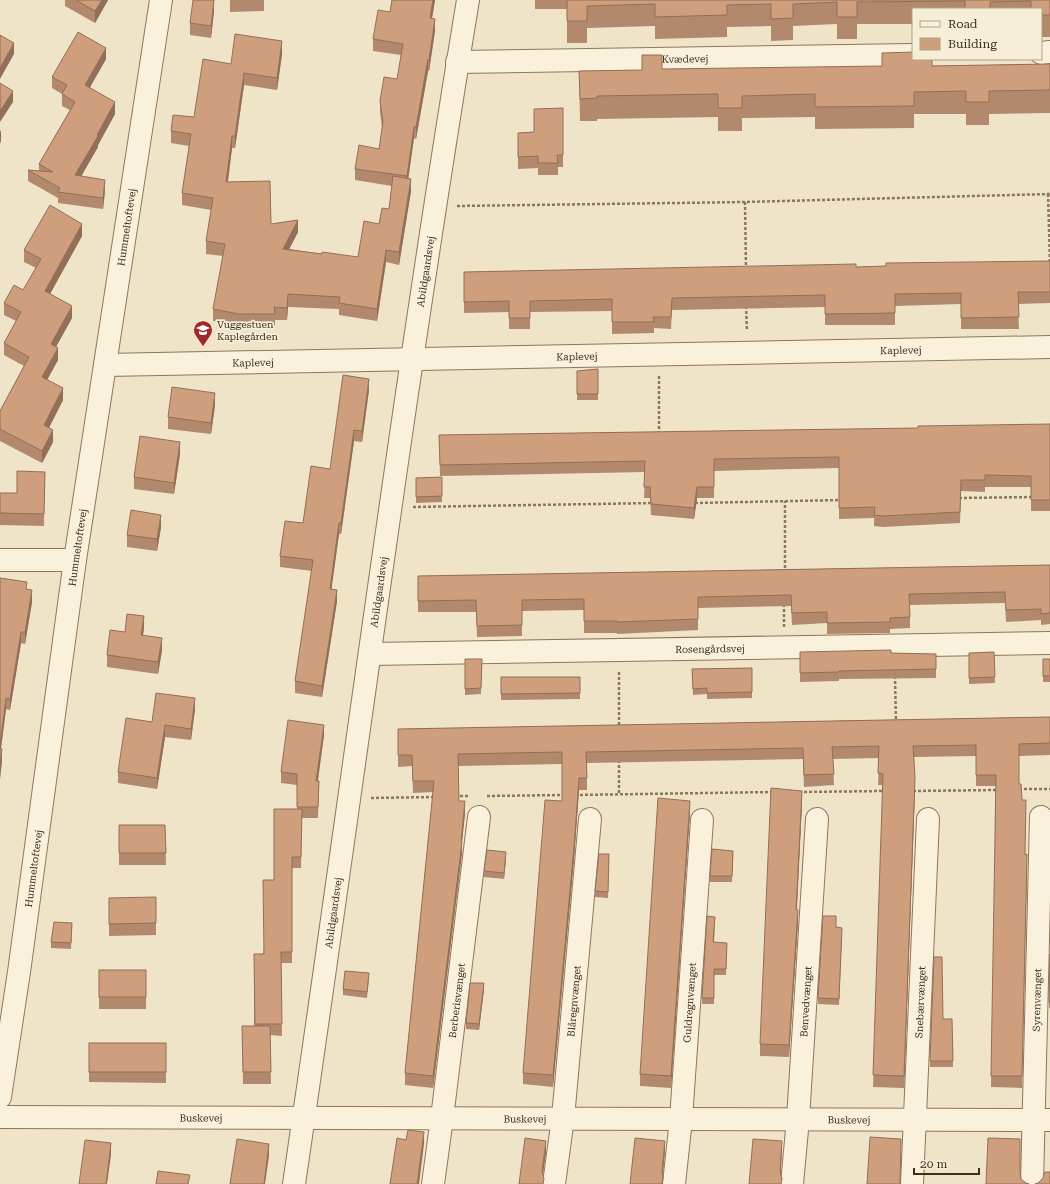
<svg xmlns="http://www.w3.org/2000/svg" width="1050" height="1184" font-family="'Roboto Serif',serif">
	<rect width="100%" height="100%" fill="#f0e4c8"/>
	<g fill="none" stroke-linecap="round" stroke-linejoin="round">
		<g stroke="#8d765c" stroke-width="24">
			<g id="minor">
				<path d="M 1041,53 L 1050,52"/>
				<path id="s1" d="M 457,62 L 913,55"/>
				<path id="s2" d="M 105,365 L 1050,347"/>
				<path d="M 0,560 L 75,560"/>
				<path id="s3" d="M 370,654 L 1050,643"/>
				<path id="s4" d="M 0,1097 L 19,972 L 75,560 L 161,0"/>
				<path id="s5" d="M 0,1117 L 1050,1120"/>
				<path id="s6" d="M 294,1184 C 352,789 403,394 468,0"/>
				<path id="s7" d="M 433,1184 L 442,1118 L 479,817"/>
				<path id="s8" d="M 554,1184 L 563,1118 L 590,819"/>
				<path id="s9" d="M 674,1184 L 681,1119 L 702,820"/>
				<path id="s10" d="M 792,1184 L 798,1119 L 817,819"/>
				<path id="s11" d="M 912,1184 L 928,819"/>
				<path id="s12" d="M 1032,1184 L 1041,817"/>
			</g>
		</g>
		<g stroke="#8d765c" stroke-width="2.5" stroke-dasharray="3 2" stroke-linecap="butt">
			<path d="M 1048,194 L 1050,264"/>
			<path d="M 745,202 L 746,269"/>
			<path d="M 457,206 L 745,202 L 1050,194"/>
			<path d="M 746,306 L 747,331"/>
			<path d="M 659,376 L 659,435"/>
			<path d="M 959,498 L 1034,497"/>
			<path d="M 695,503 L 842,500"/>
			<path d="M 413,507 L 654,503"/>
			<path d="M 785,573 L 785,501"/>
			<path d="M 784,627 L 784,604"/>
			<path d="M 619,672 L 619,727"/>
			<path d="M 895,676 L 896,723"/>
			<path d="M 619,760 L 619,794"/>
			<path d="M 1019,789 L 1050,789"/>
			<path d="M 913,791 L 998,790"/>
			<path d="M 799,792 L 884,791"/>
			<path d="M 575,795 L 774,792"/>
			<path d="M 455,796 L 470,796"/>
			<path d="M 487,796 L 564,795"/>
			<path d="M 371,798 L 434,797"/>
		</g>
		<use href="#minor" stroke="#faf1dc" stroke-width="22"/>
	</g>
	<g fill="#b2896c">
		<path d="M 65,0 L 108,0 L 95,23 L 65,6 Z"/>
		<path d="M 230,0 L 264,0 L 264,11 L 230,12 Z"/>
		<path d="M 392,0 L 435,0 L 432,18 L 435,31 L 429,71 L 428,71 L 416,139 L 414,138 L 408,178 L 411,191 L 399,265 L 386,262 L 377,321 L 339,315 L 339,309 L 288,307 L 287,320 L 275,320 L 275,326 L 239,326 L 213,321 L 213,309 L 223,256 L 206,254 L 206,241 L 211,210 L 182,205 L 182,193 L 189,146 L 171,143 L 171,131 L 194,117 L 231,64 L 282,54 L 277,90 L 244,85 L 235,148 L 232,148 L 228,182 L 271,224 L 298,232 L 289,249 L 322,254 L 358,257 L 389,209 L 392,186 L 355,180 L 355,169 L 379,149 L 382,128 L 380,112 L 380,101 L 397,79 L 401,55 L 373,51 L 373,39 L 390,12 Z"/>
		<path d="M 535,0 L 1050,0 L 1050,37 L 1041,37 L 1041,9 L 913,9 L 913,24 L 857,24 L 857,39 L 837,39 L 837,24 L 793,26 L 793,40 L 771,41 L 771,26 L 727,27 L 727,37 L 655,39 L 655,26 L 587,28 L 587,43 L 567,43 L 567,9 L 535,9 Z"/>
		<path d="M 214,11 L 211,38 L 190,35 L 190,23 Z"/>
		<path d="M 106,59 L 90,87 L 115,114 L 98,145 L 98,147 L 81,176 L 105,191 L 103,209 L 58,203 L 58,198 L 28,181 L 28,170 L 39,171 L 39,164 L 70,110 L 62,106 L 62,94 L 52,88 L 52,77 Z"/>
		<path d="M 1050,64 L 1050,113 L 989,114 L 989,125 L 966,125 L 966,114 L 914,114 L 914,128 L 815,129 L 815,117 L 742,118 L 742,131 L 718,131 L 718,117 L 597,119 L 597,121 L 580,121 L 579,71 Z"/>
		<path d="M 563,108 L 563,167 L 558,167 L 558,175 L 538,175 L 538,168 L 518,169 L 518,133 L 534,132 Z"/>
		<path d="M 82,236 L 50,294 L 72,318 L 56,346 L 58,360 L 47,380 L 63,400 L 49,428 L 53,442 L 42,463 L 0,441 L 0,411 L 24,366 L 4,355 L 4,343 L 16,321 L 4,315 L 4,303 L 23,290 L 36,268 L 24,262 L 24,250 Z"/>
		<path d="M 1050,261 L 1050,303 L 1018,304 L 1019,329 L 961,329 L 961,304 L 895,306 L 895,325 L 825,325 L 825,307 L 672,310 L 671,329 L 654,328 L 654,333 L 612,334 L 612,311 L 530,312 L 530,329 L 509,329 L 509,312 L 464,313 L 464,272 L 856,267 Z"/>
		<path d="M 598,369 L 598,400 L 577,400 L 577,371 Z"/>
		<path d="M 369,390 L 362,442 L 354,441 L 341,534 L 339,534 L 331,590 L 337,601 L 322,697 L 295,693 L 295,681 L 312,571 L 280,567 L 280,556 L 303,523 L 330,469 Z"/>
		<path d="M 215,405 L 211,434 L 168,429 L 168,417 Z"/>
		<path d="M 1050,424 L 1050,511 L 1031,511 L 1031,487 L 985,487 L 985,492 L 961,491 L 960,523 L 883,527 L 874,526 L 874,518 L 839,519 L 839,468 L 714,471 L 714,498 L 697,498 L 694,519 L 651,515 L 650,498 L 644,498 L 645,472 L 440,476 L 439,435 L 918,428 Z"/>
		<path d="M 180,454 L 174,494 L 134,489 L 134,477 Z"/>
		<path d="M 45,472 L 44,526 L 0,525 L 0,493 L 17,493 Z"/>
		<path d="M 442,477 L 442,502 L 416,503 L 416,478 Z"/>
		<path d="M 161,527 L 157,551 L 127,547 L 127,535 Z"/>
		<path d="M 1050,565 L 1050,624 L 1041,625 L 1041,620 L 1006,622 L 1005,603 L 910,605 L 910,628 L 890,629 L 890,633 L 827,634 L 827,623 L 792,625 L 791,606 L 698,608 L 698,630 L 617,634 L 617,633 L 584,633 L 584,610 L 522,611 L 522,636 L 477,637 L 476,612 L 418,612 L 418,576 Z"/>
		<path d="M 0,578 L 27,590 L 32,602 L 25,644 L 21,643 L 10,710 L 6,709 L 1,748 L 2,760 L 0,779 Z"/>
		<path d="M 144,628 L 143,635 L 162,650 L 158,674 L 107,667 L 107,655 L 125,632 Z"/>
		<path d="M 800,652 L 936,654 L 936,678 L 839,679 L 839,681 L 800,682 Z"/>
		<path d="M 994,652 L 995,683 L 969,684 L 969,653 Z"/>
		<path d="M 465,659 L 482,659 L 481,694 L 465,695 Z"/>
		<rect x="1043" y="659" width="7" height="23"/>
		<path d="M 752,668 L 752,698 L 707,699 L 707,694 L 693,695 L 692,669 Z"/>
		<path d="M 501,677 L 580,677 L 580,699 L 501,700 Z"/>
		<path d="M 195,709 L 191,740 L 165,737 L 157,789 L 118,783 L 118,772 L 152,722 Z"/>
		<path d="M 1050,717 L 1050,755 L 1019,756 L 1019,784 L 1022,800 L 1025,855 L 1027,866 L 1022,1088 L 991,1087 L 996,786 L 976,786 L 976,756 L 914,757 L 915,789 L 904,1088 L 873,1087 L 883,785 L 878,785 L 879,758 L 833,759 L 834,785 L 804,787 L 803,759 L 587,763 L 587,790 L 579,790 L 574,859 L 553,1087 L 523,1084 L 523,1073 L 562,801 L 562,764 L 458,766 L 459,801 L 465,813 L 462,842 L 462,853 L 433,1088 L 405,1085 L 405,1073 L 433,792 L 413,793 L 412,766 L 398,767 L 398,729 Z"/>
		<path d="M 324,735 L 318,781 L 319,781 L 318,818 L 302,818 L 301,868 L 292,868 L 292,963 L 281,963 L 282,1036 L 270,1035 L 271,1084 L 243,1084 L 242,1026 L 254,1026 L 254,954 L 263,954 L 274,880 L 297,809 L 297,785 L 281,783 L 281,772 Z"/>
		<path d="M 802,802 L 797,910 L 798,922 L 789,1057 L 760,1056 L 760,1044 Z"/>
		<path d="M 690,812 L 671,1088 L 640,1086 L 640,1074 Z"/>
		<path d="M 119,825 L 165,825 L 166,865 L 119,865 Z"/>
		<path d="M 733,851 L 732,882 L 710,882 L 710,876 Z"/>
		<path d="M 609,854 L 608,898 L 595,897 L 595,891 Z"/>
		<path d="M 506,858 L 504,879 L 484,877 L 484,871 Z"/>
		<path d="M 109,910 L 156,923 L 156,935 L 109,936 Z"/>
		<path d="M 72,923 L 71,949 L 51,948 L 51,942 Z"/>
		<path d="M 715,923 L 714,942 L 727,943 L 726,975 L 714,975 L 714,1004 L 702,1004 L 702,998 Z"/>
		<path d="M 836,927 L 842,934 L 839,1005 L 818,1004 L 818,998 Z"/>
		<path d="M 1050,954 L 1050,1008 L 1049,1008 L 1049,1002 Z"/>
		<rect x="99" y="970" width="47" height="39"/>
		<path d="M 369,979 L 367,998 L 343,995 L 343,989 Z"/>
		<path d="M 484,989 L 479,1030 L 466,1029 L 466,1023 Z"/>
		<path d="M 952,1019 L 953,1067 L 930,1067 L 930,1061 Z"/>
		<path d="M 89,1043 L 166,1043 L 166,1083 L 89,1082 Z"/>
	</g>
	<g fill="#916f58">
		<path d="M 102,0 L 108,0 L 95,23 L 95,11 Z"/>
		<path d="M 214,0 L 214,11 L 211,38 L 211,26 Z"/>
		<path d="M 433,0 L 435,0 L 430,30 L 430,18 Z"/>
		<path d="M 435,19 L 435,31 L 429,71 L 429,60 Z"/>
		<path d="M 282,41 L 282,54 L 277,90 L 277,78 Z"/>
		<path d="M 14,43 L 14,54 L 0,79 L 0,68 Z"/>
		<path d="M 106,48 L 106,59 L 85,96 L 85,85 Z"/>
		<path d="M 428,59 L 428,71 L 416,139 L 416,127 Z"/>
		<path d="M 244,73 L 244,85 L 235,148 L 235,136 Z"/>
		<path d="M 13,91 L 13,102 L 0,122 L 0,111 Z"/>
		<path d="M 115,102 L 115,114 L 98,145 L 98,147 L 75,187 L 75,175 Z"/>
		<path d="M 414,127 L 414,138 L 407,188 L 407,176 Z"/>
		<path d="M 1,130 L 1,141 L 0,144 L 0,132 Z"/>
		<path d="M 232,136 L 232,148 L 226,194 L 226,182 Z"/>
		<path d="M 411,179 L 411,191 L 399,265 L 399,252 Z"/>
		<path d="M 105,180 L 105,191 L 103,209 L 103,198 Z"/>
		<path d="M 298,220 L 298,232 L 283,261 L 283,249 Z"/>
		<path d="M 82,224 L 82,236 L 45,303 L 45,291 Z"/>
		<path d="M 386,250 L 386,262 L 377,321 L 377,309 Z"/>
		<path d="M 288,294 L 288,307 L 287,320 L 287,308 Z"/>
		<path d="M 72,306 L 72,318 L 51,356 L 51,344 Z"/>
		<path d="M 58,348 L 58,360 L 42,389 L 42,377 Z"/>
		<path d="M 369,379 L 369,390 L 362,442 L 362,431 Z"/>
		<path d="M 63,388 L 63,400 L 44,437 L 44,425 Z"/>
		<path d="M 215,393 L 215,405 L 211,434 L 211,423 Z"/>
		<path d="M 53,430 L 53,442 L 42,463 L 42,451 Z"/>
		<path d="M 354,430 L 354,441 L 341,534 L 341,523 Z"/>
		<path d="M 180,442 L 180,454 L 174,494 L 174,483 Z"/>
		<path d="M 697,487 L 697,498 L 694,519 L 694,508 Z"/>
		<path d="M 161,515 L 161,527 L 157,551 L 157,539 Z"/>
		<path d="M 339,523 L 339,534 L 330,600 L 330,589 Z"/>
		<path d="M 32,590 L 32,602 L 25,644 L 25,632 Z"/>
		<path d="M 337,590 L 337,601 L 322,697 L 322,686 Z"/>
		<path d="M 144,616 L 144,628 L 141,647 L 141,635 Z"/>
		<path d="M 21,632 L 21,643 L 10,710 L 10,699 Z"/>
		<path d="M 162,638 L 162,650 L 158,674 L 158,662 Z"/>
		<path d="M 6,698 L 6,709 L 0,756 L 0,745 Z"/>
		<path d="M 195,698 L 195,709 L 191,740 L 191,729 Z"/>
		<path d="M 165,725 L 165,737 L 157,789 L 157,778 Z"/>
		<path d="M 324,725 L 324,735 L 316,792 L 316,781 Z"/>
		<path d="M 2,749 L 2,760 L 0,779 L 0,767 Z"/>
		<path d="M 915,777 L 915,789 L 904,1088 L 904,1076 Z"/>
		<path d="M 579,778 L 579,790 L 574,859 L 553,1087 L 553,1075 Z"/>
		<path d="M 802,791 L 802,802 L 796,922 L 796,910 Z"/>
		<path d="M 465,801 L 465,813 L 462,842 L 462,853 L 433,1088 L 433,1076 L 461,842 Z"/>
		<path d="M 690,801 L 690,812 L 671,1088 L 671,1076 Z"/>
		<path d="M 506,852 L 506,858 L 504,879 L 504,873 Z"/>
		<path d="M 798,910 L 798,922 L 789,1057 L 789,1045 Z"/>
		<path d="M 484,983 L 484,989 L 479,1030 L 479,1024 Z"/>
		<path d="M 424,1132 L 424,1144 L 419,1184 L 417,1184 Z"/>
		<path d="M 546,1141 L 546,1153 L 542,1182 L 542,1171 Z"/>
		<path d="M 665,1141 L 665,1153 L 662,1183 L 662,1171 Z"/>
		<path d="M 782,1141 L 782,1153 L 780,1183 L 780,1171 Z"/>
		<path d="M 111,1143 L 111,1155 L 107,1184 L 106,1184 Z"/>
		<path d="M 269,1144 L 269,1156 L 265,1184 L 264,1184 Z"/>
	</g>
	<g fill="#cf9f7d" stroke="#916f58">
		<path d="M 76,0 L 102,0 L 95,11 Z"/>
		<path d="M 193,0 L 214,0 L 211,26 L 190,23 Z"/>
		<path d="M 392,0 L 433,0 L 430,18 L 435,19 L 429,60 L 428,59 L 416,127 L 414,127 L 407,176 L 355,169 L 359,145 L 379,149 L 383,122 L 380,101 L 384,77 L 397,79 L 403,44 L 373,39 L 378,10 L 390,12 Z"/>
		<path d="M 567,0 L 1050,0 L 1050,15 L 1041,15 L 1041,9 L 1031,9 L 1031,1 L 990,2 L 990,9 L 965,9 L 965,1 L 857,2 L 857,17 L 837,17 L 837,2 L 793,4 L 793,18 L 771,19 L 771,4 L 727,5 L 727,15 L 655,17 L 655,4 L 587,6 L 587,21 L 567,21 Z"/>
		<path d="M 78,32 L 106,48 L 85,85 L 115,102 L 97,135 L 98,136 L 75,175 L 105,180 L 103,198 L 58,192 L 60,188 L 28,170 L 53,172 L 39,164 L 75,102 L 62,94 L 67,85 L 52,77 Z"/>
		<path d="M 235,34 L 282,41 L 277,78 L 244,73 L 235,136 L 232,136 L 226,182 L 270,181 L 271,224 L 298,220 L 283,249 L 322,254 L 322,252 L 358,257 L 364,221 L 379,224 L 382,208 L 389,209 L 393,176 L 411,179 L 399,252 L 386,250 L 377,309 L 339,303 L 340,297 L 288,294 L 287,308 L 274,307 L 275,314 L 239,314 L 213,309 L 225,244 L 206,241 L 213,198 L 182,193 L 191,134 L 171,131 L 173,115 L 194,117 L 203,59 L 231,64 Z"/>
		<path d="M 0,35 L 14,43 L 0,68 Z"/>
		<path d="M 913,52 L 913,59 L 932,59 L 932,66 L 1050,64 L 1050,90 L 989,91 L 989,102 L 966,102 L 966,91 L 914,92 L 914,106 L 815,107 L 815,94 L 742,96 L 742,108 L 718,108 L 718,94 L 597,96 L 597,98 L 580,99 L 579,71 L 642,70 L 642,55 L 662,55 L 662,69 L 882,66 L 882,53 Z"/>
		<path d="M 0,83 L 13,91 L 0,111 Z"/>
		<path d="M 563,108 L 563,155 L 557,155 L 558,163 L 538,163 L 538,156 L 518,157 L 518,133 L 534,132 L 534,109 Z"/>
		<path d="M 50,205 L 82,224 L 45,291 L 72,306 L 51,344 L 58,348 L 42,377 L 63,388 L 44,425 L 53,430 L 42,451 L 0,429 L 0,411 L 29,357 L 4,343 L 21,312 L 4,303 L 14,285 L 23,290 L 41,259 L 24,250 Z"/>
		<path d="M 1050,261 L 1050,292 L 1018,292 L 1019,317 L 961,318 L 961,293 L 895,294 L 895,313 L 825,314 L 825,295 L 672,298 L 671,317 L 653,317 L 654,322 L 612,322 L 612,299 L 530,301 L 530,318 L 509,318 L 509,301 L 464,302 L 464,272 L 856,264 L 856,267 L 886,266 L 886,263 Z"/>
		<path d="M 598,369 L 598,394 L 577,394 L 577,371 Z"/>
		<path d="M 343,375 L 369,379 L 362,431 L 354,430 L 341,523 L 339,523 L 330,589 L 337,590 L 322,686 L 295,681 L 313,560 L 280,556 L 285,521 L 303,523 L 311,466 L 330,469 Z"/>
		<path d="M 172,387 L 215,393 L 211,423 L 168,417 Z"/>
		<path d="M 1050,424 L 1050,500 L 1031,500 L 1031,476 L 985,475 L 985,480 L 961,480 L 960,512 L 883,516 L 874,515 L 875,507 L 839,508 L 839,457 L 714,459 L 714,487 L 697,487 L 694,508 L 651,504 L 650,487 L 644,487 L 645,461 L 440,465 L 439,435 L 918,428 L 918,426 Z"/>
		<path d="M 140,436 L 180,442 L 174,483 L 134,477 Z"/>
		<path d="M 17,471 L 45,472 L 44,514 L 0,513 L 0,493 L 17,493 Z"/>
		<path d="M 442,477 L 442,496 L 416,497 L 416,478 Z"/>
		<path d="M 131,510 L 161,515 L 157,539 L 127,535 Z"/>
		<path d="M 1050,565 L 1050,613 L 1041,614 L 1041,609 L 1006,610 L 1005,592 L 909,594 L 910,617 L 890,618 L 890,622 L 827,623 L 827,612 L 792,613 L 791,595 L 698,597 L 698,619 L 617,622 L 617,621 L 584,621 L 584,599 L 522,600 L 522,625 L 477,626 L 476,600 L 418,601 L 418,576 Z"/>
		<path d="M 0,578 L 27,582 L 26,589 L 32,590 L 25,632 L 21,632 L 10,699 L 6,698 L 0,745 Z"/>
		<path d="M 127,614 L 144,616 L 141,635 L 162,638 L 158,662 L 107,655 L 110,630 L 125,632 Z"/>
		<path d="M 891,650 L 891,653 L 936,654 L 936,669 L 839,671 L 839,672 L 800,673 L 800,652 Z"/>
		<path d="M 994,652 L 995,677 L 969,678 L 969,653 Z"/>
		<path d="M 465,659 L 482,659 L 481,688 L 465,689 Z"/>
		<rect x="1043" y="659" width="7" height="17"/>
		<path d="M 752,668 L 752,692 L 707,693 L 707,688 L 693,689 L 692,669 Z"/>
		<path d="M 501,677 L 580,677 L 580,693 L 501,694 Z"/>
		<path d="M 156,693 L 195,698 L 191,729 L 165,725 L 157,778 L 118,772 L 126,718 L 152,722 Z"/>
		<path d="M 1050,717 L 1050,743 L 1019,744 L 1019,784 L 1021,784 L 1022,800 L 1026,800 L 1025,855 L 1027,854 L 1022,1076 L 991,1076 L 996,775 L 976,775 L 976,745 L 913,746 L 915,777 L 904,1076 L 873,1075 L 883,774 L 878,773 L 879,746 L 832,747 L 834,774 L 804,775 L 803,748 L 586,752 L 587,778 L 579,778 L 574,847 L 553,1075 L 523,1073 L 545,800 L 562,801 L 562,752 L 458,754 L 459,801 L 465,801 L 461,842 L 462,842 L 433,1076 L 405,1073 L 434,781 L 413,781 L 412,755 L 398,755 L 398,729 Z"/>
		<path d="M 288,720 L 324,725 L 316,781 L 319,781 L 318,807 L 297,807 L 297,774 L 281,772 Z"/>
		<path d="M 0,748 L 2,749 L 0,767 Z"/>
		<path d="M 771,788 L 802,791 L 796,910 L 798,910 L 789,1045 L 760,1044 Z"/>
		<path d="M 658,798 L 690,801 L 671,1076 L 640,1074 Z"/>
		<path d="M 274,809 L 302,809 L 301,857 L 292,857 L 292,952 L 281,952 L 282,1024 L 255,1024 L 254,954 L 264,954 L 263,880 L 274,880 Z"/>
		<path d="M 119,825 L 165,825 L 166,853 L 119,853 Z"/>
		<path d="M 712,849 L 733,851 L 732,876 L 710,876 Z"/>
		<path d="M 487,850 L 506,852 L 504,873 L 484,871 Z"/>
		<path d="M 599,854 L 609,854 L 608,892 L 595,891 Z"/>
		<path d="M 156,897 L 156,923 L 109,924 L 109,898 Z"/>
		<path d="M 707,916 L 715,917 L 713,942 L 727,943 L 726,969 L 714,969 L 714,998 L 702,998 Z"/>
		<path d="M 823,916 L 836,916 L 836,927 L 842,928 L 839,999 L 818,998 Z"/>
		<path d="M 54,922 L 72,923 L 71,943 L 51,942 Z"/>
		<path d="M 1050,954 L 1050,1002 L 1049,1002 Z"/>
		<path d="M 934,957 L 942,957 L 943,1019 L 952,1019 L 953,1061 L 930,1061 Z"/>
		<rect x="99" y="970" width="47" height="27"/>
		<path d="M 345,971 L 369,973 L 367,992 L 343,989 Z"/>
		<path d="M 470,983 L 484,983 L 479,1024 L 466,1023 Z"/>
		<path d="M 242,1026 L 270,1026 L 271,1072 L 243,1072 Z"/>
		<rect x="89" y="1043" width="77" height="29"/>
		<path d="M 408,1130 L 424,1132 L 417,1184 L 390,1184 L 397,1138 L 406,1140 Z"/>
		<path d="M 870,1137 L 901,1139 L 900,1184 L 867,1184 Z"/>
		<path d="M 525,1138 L 546,1141 L 542,1171 L 544,1179 L 543,1184 L 519,1184 Z"/>
		<path d="M 635,1138 L 665,1141 L 662,1171 L 663,1177 L 662,1184 L 630,1184 Z"/>
		<path d="M 988,1138 L 1020,1139 L 1020,1172 L 1021,1179 L 1026,1183 L 1029,1184 L 986,1184 Z"/>
		<path d="M 237,1139 L 269,1144 L 264,1184 L 230,1184 Z"/>
		<path d="M 753,1139 L 782,1141 L 780,1171 L 782,1179 L 781,1184 L 749,1184 Z"/>
		<path d="M 85,1140 L 111,1143 L 106,1184 L 79,1184 Z"/>
		<path d="M 158,1171 L 190,1175 L 188,1184 L 156,1184 Z"/>
		<path d="M 1045,1172 L 1050,1172 L 1050,1184 L 1035,1184 L 1038,1183 L 1043,1178 Z"/>
	</g>
	<defs>
		<g id="school-pin" transform="scale(1)"><path d="M0 17L-7.5 6A9.5 9.5 0 1 1 7.5 6Z" fill="#9e2a2b" stroke="#f7eed8"/><path d="M0-5L7-2L0 1L-7-2ZM-4 1L0 2.5L4 1V4Q0 6-4 4Z" fill="#fff"/></g>
	</defs>
	<g fill-rule="evenodd">
		<use href="#school-pin" x="203" y="330"/>
	</g>
	<g text-anchor="middle" stroke-width="3.5" stroke-linejoin="round" paint-order="stroke">
		<g font-size="10" fill="#3d2e20" stroke="#f7eed8">
			<text dy="4" stroke="none"><textPath href="#s1" startOffset="228">Kvædevej</textPath></text>
			<text dy="4" stroke="none"><textPath href="#s4" startOffset="879">Hummeltoftevej</textPath></text>
			<text dy="4" stroke="none"><textPath href="#s6" startOffset="922">Abildgaardsvej</textPath></text>
			<text dy="4" stroke="none"><textPath href="#s2" startOffset="796">Kaplevej</textPath></text>
			<text dy="4" stroke="none"><textPath href="#s2" startOffset="472">Kaplevej</textPath></text>
			<text dy="4" stroke="none"><textPath href="#s2" startOffset="148">Kaplevej</textPath></text>
			<text dy="4" stroke="none"><textPath href="#s4" startOffset="555">Hummeltoftevej</textPath></text>
			<text dy="4" stroke="none"><textPath href="#s6" startOffset="598">Abildgaardsvej</textPath></text>
			<text dy="4" stroke="none"><textPath href="#s3" startOffset="340">Rosengårdsvej</textPath></text>
			<text dy="4" stroke="none"><textPath href="#s4" startOffset="231">Hummeltoftevej</textPath></text>
			<text dy="4" stroke="none"><textPath href="#s6" startOffset="274">Abildgaardsvej</textPath></text>
			<text dy="4" stroke="none"><textPath href="#s7" startOffset="185">Berberisvænget</textPath></text>
			<text dy="4" stroke="none"><textPath href="#s12" startOffset="184">Syrenvænget</textPath></text>
			<text dy="4" stroke="none"><textPath href="#s8" startOffset="184">Blåregnvænget</textPath></text>
			<text dy="4" stroke="none"><textPath href="#s9" startOffset="182">Guldregnvænget</textPath></text>
			<text dy="4" stroke="none"><textPath href="#s10" startOffset="183">Benvedvænget</textPath></text>
			<text dy="4" stroke="none"><textPath href="#s11" startOffset="182">Snebærvænget</textPath></text>
			<text dy="4" stroke="none"><textPath href="#s5" startOffset="201">Buskevej</textPath></text>
			<text dy="4" stroke="none"><textPath href="#s5" startOffset="525">Buskevej</textPath></text>
			<text dy="4" stroke="none"><textPath href="#s5" startOffset="849">Buskevej</textPath></text>
		</g>
		<g font-size="10" fill="#3d2e20" stroke="#f7eed8" text-anchor="start">
			<text x="217" y="328">Vuggestuen<tspan x="217" dy="12">Kaplegården</tspan></text>
		</g>
	</g>
	<rect x="912" y="8" width="130" height="52" fill="#f7eed8" stroke="#ada18e"/>
	<rect x="920" y="21" width="20" height="6" fill="#faf1dc" stroke="#ada18e"/>
	<text x="948" y="28" font-size="12" fill="#3d2e20">Road</text>
	<rect x="920" y="38" width="20" height="12" fill="#cf9f7d" stroke="#ada18e"/>
	<text x="948" y="48" font-size="12" fill="#3d2e20">Building</text>
	<path d="M914 1168v6h65v-6" fill="none" stroke="#3d2e20" stroke-width="2"/>
	<text x="920" y="1168" font-size="12" fill="#3d2e20" stroke="#f7eed8" stroke-width="3" paint-order="stroke">20 m</text>
</svg>
